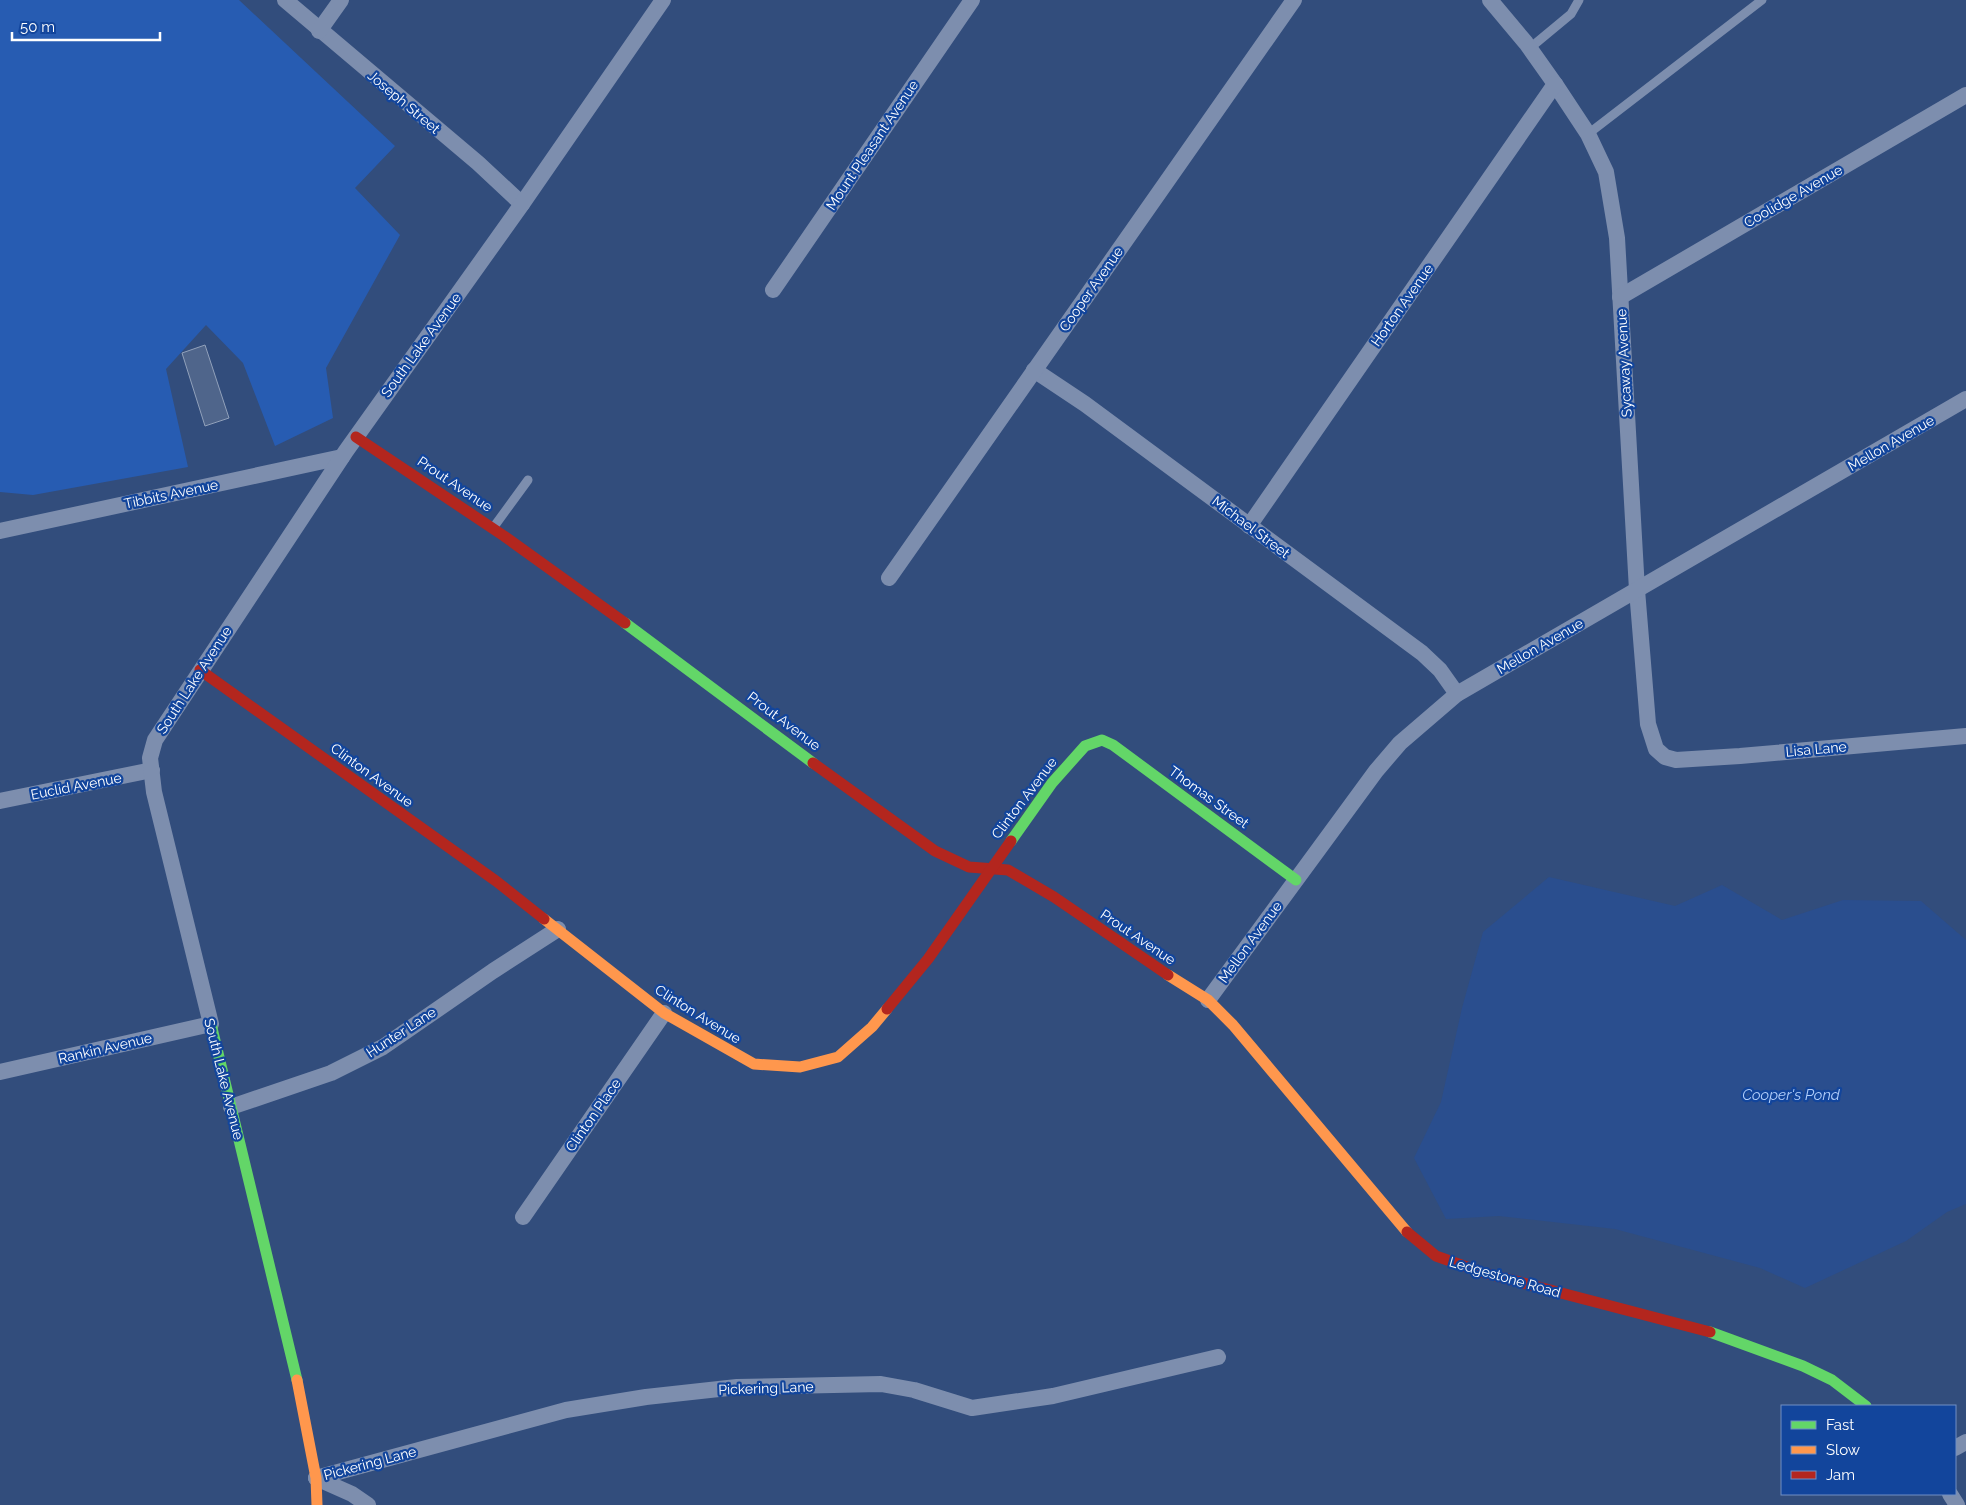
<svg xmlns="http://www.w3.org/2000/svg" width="1966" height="1505" font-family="Raleway,sans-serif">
	<rect width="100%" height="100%" fill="#324d7c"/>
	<path fill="#275cb2" d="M 0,0 L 239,0 L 395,146 L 355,188 L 400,235 L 326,368 L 333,418 L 275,446 L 243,363 L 206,325 L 166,369 L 188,467 L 33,495 L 0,492 Z"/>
	<path fill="#2a4e8e" d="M 1549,877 L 1675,906 L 1722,885 L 1782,920 L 1843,900 L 1921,901 L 1966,940 L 1966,1204 L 1947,1212 L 1906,1241 L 1805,1288 L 1760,1268 L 1615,1229 L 1499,1216 L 1446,1219 L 1414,1158 L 1441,1102 L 1462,1008 L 1483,932 Z"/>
	<path fill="#4f658b" stroke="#91a1bb" d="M 205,345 L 229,418 L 205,426 L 182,353 Z"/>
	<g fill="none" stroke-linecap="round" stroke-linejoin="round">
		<g stroke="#7d8eae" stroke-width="9">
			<path d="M 1530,48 L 1571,14 L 1579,0"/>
			<path d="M 1588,134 L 1762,0"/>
			<path d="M 493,528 L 528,480"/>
		</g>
		<g stroke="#7d8eae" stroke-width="16">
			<path d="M 285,0 L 478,163 L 522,204"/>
			<path d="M 1490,0 L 1526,43 L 1555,84 L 1588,134 L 1606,172 L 1617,238 L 1637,590 L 1648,724 L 1656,749 L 1665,757 L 1676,760 L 1740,756 L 1966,736"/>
			<path d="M 319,31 L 341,0"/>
			<path d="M 773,290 L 972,0"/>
			<path d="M 1620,297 L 1966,95"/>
			<path d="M 1034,370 L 1085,404 L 1422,653 L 1440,670 L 1457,694"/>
			<path d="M 1249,526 L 1555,84"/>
			<path d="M 0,531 L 342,457"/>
			<path d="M 889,578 L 1294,0"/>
			<path d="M 0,801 L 152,770"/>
			<path d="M 1208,1000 L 1376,771 L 1400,743 L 1457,694 L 1966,399"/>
			<path d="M 0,1072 L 211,1024 L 154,792 L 150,758 L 155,740 L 346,451 L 522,204 L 663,0"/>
			<path d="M 231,1107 L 331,1073 L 383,1047 L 493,971 L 558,929"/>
			<path d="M 523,1217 L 664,1013"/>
			<path d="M 1955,1448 L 1966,1442"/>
			<path d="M 316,1478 L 566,1410 L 646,1397 L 737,1387 L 881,1384 L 914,1390 L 972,1408 L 1053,1396 L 1218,1357"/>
			<path d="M 316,1478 L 352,1494 L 368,1505"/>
			<path d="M 1950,1494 L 1957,1505"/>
		</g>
		<g stroke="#63d668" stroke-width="11">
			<path d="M 625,623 L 813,763"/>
			<path d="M 1011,841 L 1052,783 L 1085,746 L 1102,740 L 1113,745 L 1296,880"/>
			<path d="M 211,1024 L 297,1380"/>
			<path d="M 1710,1332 L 1803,1366 L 1832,1380 L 1866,1406"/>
		</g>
		<g stroke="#ff974d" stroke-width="11">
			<path d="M 544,919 L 664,1013 L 754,1064 L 800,1067 L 838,1057 L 872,1027 L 887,1009"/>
			<path d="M 1168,975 L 1208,1000 L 1233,1025 L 1407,1232"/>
			<path d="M 297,1380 L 316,1478 L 317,1505"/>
		</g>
		<g stroke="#b3261e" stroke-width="11">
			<path d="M 356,437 L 504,536 L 625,623"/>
			<path d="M 200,670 L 496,881 L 544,919"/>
			<path d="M 813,763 L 935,851 L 969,867 L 1008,870 L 1054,897 L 1168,975"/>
			<path d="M 887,1009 L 928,959 L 1011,841"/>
			<path d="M 1407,1232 L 1436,1256 L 1481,1272 L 1710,1332"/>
		</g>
	</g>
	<g text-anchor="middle" stroke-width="4.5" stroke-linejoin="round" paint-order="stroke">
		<g font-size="14" fill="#fff" stroke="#12459c">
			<text transform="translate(404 102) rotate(40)" y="5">Joseph Street</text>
			<text transform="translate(872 145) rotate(-56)" y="5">Mount Pleasant Avenue</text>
			<text transform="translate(1793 196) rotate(-30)" y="5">Coolidge Avenue</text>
			<text transform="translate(1091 289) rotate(-55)" y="5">Cooper Avenue</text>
			<text transform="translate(1402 305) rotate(-55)" y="5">Horton Avenue</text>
			<text transform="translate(421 345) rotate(-54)" y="5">South Lake Avenue</text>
			<text transform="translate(1624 363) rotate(-93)" y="5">Sycaway Avenue</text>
			<text transform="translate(1891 443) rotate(-30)" y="5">Mellon Avenue</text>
			<text transform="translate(455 484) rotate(34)" y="5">Prout Avenue</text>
			<text transform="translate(171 494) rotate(-12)" y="5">Tibbits Avenue</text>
			<text transform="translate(1251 527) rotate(37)" y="5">Michael Street</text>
			<text transform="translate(1540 646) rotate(-30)" y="5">Mellon Avenue</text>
			<text transform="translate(194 680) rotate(-57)" y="5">South Lake Avenue</text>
			<text transform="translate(784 721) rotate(37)" y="5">Prout Avenue</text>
			<text transform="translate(1816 749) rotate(-5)" y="5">Lisa Lane</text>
			<text transform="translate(372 775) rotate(36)" y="5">Clinton Avenue</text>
			<text transform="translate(76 786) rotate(-11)" y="5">Euclid Avenue</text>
			<text transform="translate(1209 797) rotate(36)" y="5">Thomas Street</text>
			<text transform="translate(1024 798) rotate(-53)" y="5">Clinton Avenue</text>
			<text transform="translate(1138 937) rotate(34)" y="5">Prout Avenue</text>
			<text transform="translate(1250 942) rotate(-54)" y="5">Mellon Avenue</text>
			<text transform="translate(698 1014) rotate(32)" y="5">Clinton Avenue</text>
			<text transform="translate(401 1032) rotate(-33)" y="5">Hunter Lane</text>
			<text transform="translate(105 1048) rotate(-13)" y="5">Rankin Avenue</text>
			<text transform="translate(224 1079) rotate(76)" y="5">South Lake Avenue</text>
			<text transform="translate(593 1115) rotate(-55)" y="5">Clinton Place</text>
			<text transform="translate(1505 1277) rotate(16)" y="5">Ledgestone Road</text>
			<text transform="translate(766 1388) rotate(-2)" y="5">Pickering Lane</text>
			<text transform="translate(370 1463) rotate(-15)" y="5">Pickering Lane</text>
		</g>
		<g font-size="15" font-style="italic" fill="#b3cffb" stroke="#12459c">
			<text x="1791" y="1100">Cooper's Pond</text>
		</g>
	</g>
	<rect x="1781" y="1405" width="175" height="90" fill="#12459c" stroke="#718fc4"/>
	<rect x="1791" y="1421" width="25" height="8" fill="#63d668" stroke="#718fc4"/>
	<text x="1826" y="1430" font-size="15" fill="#ffffff">Fast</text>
	<rect x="1791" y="1446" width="25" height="8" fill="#ff974d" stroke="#718fc4"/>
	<text x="1826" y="1455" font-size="15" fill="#ffffff">Slow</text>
	<rect x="1791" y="1471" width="25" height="8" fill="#b3261e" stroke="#718fc4"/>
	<text x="1826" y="1480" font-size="15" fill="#ffffff">Jam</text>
	<path d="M12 32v8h148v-8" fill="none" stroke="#ffffff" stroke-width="2.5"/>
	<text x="20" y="32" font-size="15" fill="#ffffff" stroke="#12459c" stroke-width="4" paint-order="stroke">50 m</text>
</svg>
